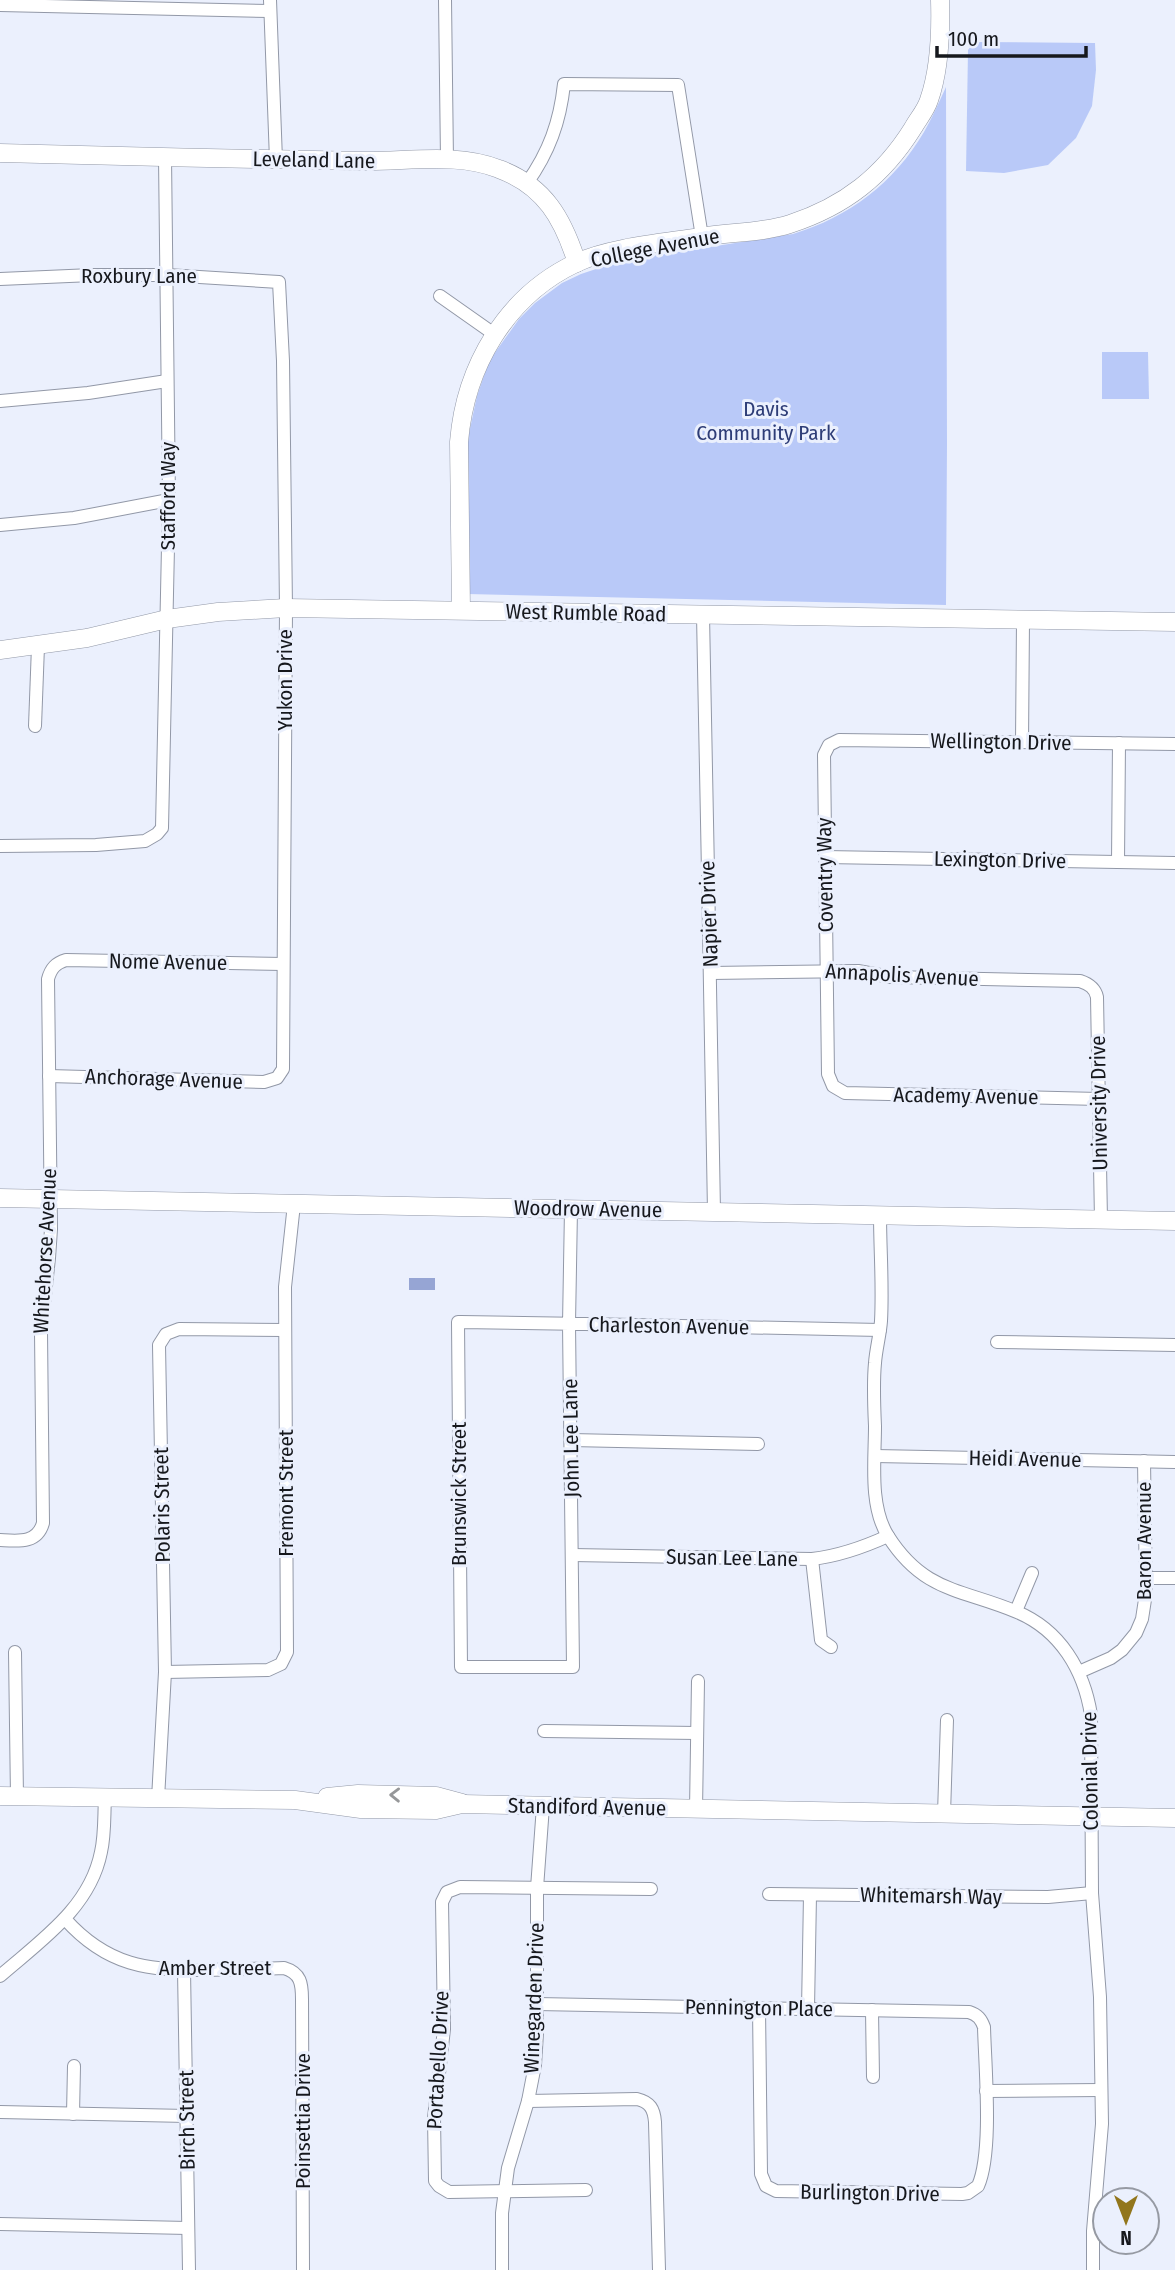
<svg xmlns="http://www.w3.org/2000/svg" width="1175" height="2270" font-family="'Fira Sans Condensed',sans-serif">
	<rect width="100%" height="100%" fill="#ebf0fd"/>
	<g fill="#b9c9f8">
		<path d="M 974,42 L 1095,43 L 1096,70 L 1092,106 L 1076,138 L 1048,165 L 1004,173 L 966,171 L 968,50 Z"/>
		<path d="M 946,87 L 947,444 L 946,605 L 467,594 L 468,438 L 477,396 L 489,361 L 519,319 L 535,303 L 562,283 L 581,274 L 620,261 L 793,234 C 849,217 894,183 924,132 C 932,118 939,102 946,87 Z"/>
		<path d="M 1102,352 L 1148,352 L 1149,399 L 1102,399 Z"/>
	</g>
	<rect fill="#96a5d4" x="409" y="1278" width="26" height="12"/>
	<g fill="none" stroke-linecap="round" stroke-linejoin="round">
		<g stroke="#9298a7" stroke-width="14">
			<g id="street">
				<path d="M 270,0 L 276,160"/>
				<path d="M 445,0 L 447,160"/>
				<path d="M 0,5 L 270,11"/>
				<path d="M 527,183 C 549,152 560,122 564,84 L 678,85 L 702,237"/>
				<path d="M 0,279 L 92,275 L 167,275 L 279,282 L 283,361 L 286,608 L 283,1069 L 277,1078 L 264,1082 L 49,1076"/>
				<path d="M 440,296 L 494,334"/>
				<path d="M 0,401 L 88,393 L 167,381"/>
				<path d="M 0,525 L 74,518 L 169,500"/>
				<path d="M 703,615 C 706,814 712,1013 714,1212"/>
				<path d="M 35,726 L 38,646"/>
				<path d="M 1022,742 L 1023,620"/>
				<path d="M 0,846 L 96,845 L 145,841 L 157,834 L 162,828 L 169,500 L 165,157"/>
				<path d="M 825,857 L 1175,863"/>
				<path d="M 1118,862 L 1119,743"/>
				<path d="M 711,973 L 858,971 L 891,977 L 1080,981 C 1089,984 1095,988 1097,997 L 1101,1220"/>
				<path d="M 1099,1099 L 845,1093 L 833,1086 L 828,1074 L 824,755 L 829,745 L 839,740 L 1175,744"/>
				<path d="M 571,1209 L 569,1324 L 573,1667 L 461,1667 L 458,1322 C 500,1323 542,1323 585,1324 L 880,1330"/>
				<path d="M 880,1214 C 880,1250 883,1285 881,1321 C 880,1335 876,1349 875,1363 C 873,1384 874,1405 875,1426 C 875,1460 869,1506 888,1536 C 924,1593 963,1589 1017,1612 C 1060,1630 1084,1670 1091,1715 L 1092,1893 L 1100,1997 L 1102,2124 L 1093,2231 L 1093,2270"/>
				<path d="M 997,1342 L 1175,1345"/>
				<path d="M 571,1440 L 758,1444"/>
				<path d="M 875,1456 L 1175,1462"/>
				<path d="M 0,1540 C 18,1541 37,1544 43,1523 L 41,1332 L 49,1258 L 51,1229 L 48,979 C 51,968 56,963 66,960 L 283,964"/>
				<path d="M 572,1555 L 812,1559 C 838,1556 864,1547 888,1536"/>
				<path d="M 812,1559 L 821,1640 L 831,1647"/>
				<path d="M 1146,1578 L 1175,1578"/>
				<path d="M 1016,1611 L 1032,1573"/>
				<path d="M 15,1652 L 17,1797"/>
				<path d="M 165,1672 L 268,1670 L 281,1664 L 287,1652 L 285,1287 L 294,1204"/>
				<path d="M 1079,1672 L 1111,1658 L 1122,1650 L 1136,1633 L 1142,1619 L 1146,1593 L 1144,1461"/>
				<path d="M 544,1731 L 697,1733"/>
				<path d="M 158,1799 L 165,1672 L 159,1345 L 166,1334 L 179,1329 L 284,1330"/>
				<path d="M 696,1810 L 698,1681"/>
				<path d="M 944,1814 L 947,1720"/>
				<path d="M 769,1894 L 1048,1897 L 1092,1893"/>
				<path d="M 65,1919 C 107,1966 148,1971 208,1970 C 233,1969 259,1969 284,1968 C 301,1973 302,1984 302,1999 L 303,2270"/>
				<path d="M 184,1970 L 189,2270"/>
				<path d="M 0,1976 C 40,1941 90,1908 101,1852 C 105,1835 104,1816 105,1798"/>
				<path d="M 537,2004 L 969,2012 C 978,2015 981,2019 984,2027 C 985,2067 993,2152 978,2186 L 968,2193 L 962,2194 L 776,2191 L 766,2186 L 761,2174 L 759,2008"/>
				<path d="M 808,2009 L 810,1895"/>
				<path d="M 872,2010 L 873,2077"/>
				<path d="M 986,2091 L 1101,2090"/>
				<path d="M 528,2101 L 637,2099 C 650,2102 654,2109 655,2122 L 659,2270"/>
				<path d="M 0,2112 L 187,2116"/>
				<path d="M 73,2114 L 74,2066"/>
				<path d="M 586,2190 L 449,2192 L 439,2186 L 435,2181 L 434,2118 L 444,2029 L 442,1902 L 447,1892 L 460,1887 L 651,1889"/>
				<path d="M 0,2224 L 188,2228"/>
				<path d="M 502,2270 L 502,2213 L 508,2168 L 528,2101 L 535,2065 L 537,2033 L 537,1888 L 543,1806"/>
			</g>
		</g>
		<g stroke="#9298a7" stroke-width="19">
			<g id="secondary">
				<path d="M 0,153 C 121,156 241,159 362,161 C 406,162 457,152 499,169 C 545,186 563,219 577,263"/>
				<path d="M 461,610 L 459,442 C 465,367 506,296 576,263 C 611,247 662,243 701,237 C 730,232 762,233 790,224 C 845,206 883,176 913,128 C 918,119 926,110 929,100 C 940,69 941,33 940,0"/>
				<path d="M 0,650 L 87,638 L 167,619 L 218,612 L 286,608 L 1175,622"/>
				<path d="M 0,1198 L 1175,1221"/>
				<path d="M 0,1796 L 295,1800 L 361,1809 L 436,1810 L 462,1804 L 1175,1818"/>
				<path d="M 327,1797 L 358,1794 L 436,1796 L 462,1803"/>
			</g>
		</g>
		<use href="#street" stroke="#fff" stroke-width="12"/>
		<use href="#secondary" stroke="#fff" stroke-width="18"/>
	</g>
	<defs><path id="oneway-chevron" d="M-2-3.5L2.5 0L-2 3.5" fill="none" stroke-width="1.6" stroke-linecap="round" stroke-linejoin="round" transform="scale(1.75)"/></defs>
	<use stroke="#969799" href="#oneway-chevron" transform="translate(395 1795) rotate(-179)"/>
	<g text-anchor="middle" stroke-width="6" stroke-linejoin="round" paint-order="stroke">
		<g font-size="21" fill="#16181d" stroke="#ebf0fd">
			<text transform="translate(314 160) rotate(1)" y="7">Leveland Lane</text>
			<text transform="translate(655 248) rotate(-11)" y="7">College Avenue</text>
			<text x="139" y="283">Roxbury Lane</text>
			<text transform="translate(168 496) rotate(-90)" y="7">Stafford Way</text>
			<text transform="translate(586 613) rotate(1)" y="7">West Rumble Road</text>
			<text transform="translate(285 680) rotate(-90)" y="7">Yukon Drive</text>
			<text transform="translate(1001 742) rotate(1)" y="7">Wellington Drive</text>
			<text transform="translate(1000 860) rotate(1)" y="7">Lexington Drive</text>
			<text transform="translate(825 875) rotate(-91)" y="7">Coventry Way</text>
			<text transform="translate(709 914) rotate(-92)" y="7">Napier Drive</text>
			<text transform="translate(168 962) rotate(1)" y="7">Nome Avenue</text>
			<text transform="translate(902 975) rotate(3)" y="7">Annapolis Avenue</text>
			<text transform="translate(164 1079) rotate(2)" y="7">Anchorage Avenue</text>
			<text transform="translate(966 1096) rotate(1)" y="7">Academy Avenue</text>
			<text transform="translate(1099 1103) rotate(-91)" y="7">University Drive</text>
			<text transform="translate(588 1209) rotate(1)" y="7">Woodrow Avenue</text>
			<text transform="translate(45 1251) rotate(-87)" y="7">Whitehorse Avenue</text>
			<text transform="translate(669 1326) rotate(1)" y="7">Charleston Avenue</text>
			<text transform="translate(571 1438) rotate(-91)" y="7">John Lee Lane</text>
			<text transform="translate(1025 1459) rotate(1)" y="7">Heidi Avenue</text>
			<text transform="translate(286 1493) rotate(-90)" y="7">Fremont Street</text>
			<text transform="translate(459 1494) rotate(-90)" y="7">Brunswick Street</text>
			<text transform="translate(162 1505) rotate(-91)" y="7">Polaris Street</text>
			<text transform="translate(1144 1541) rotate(-90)" y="7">Baron Avenue</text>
			<text transform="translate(732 1558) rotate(1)" y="7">Susan Lee Lane</text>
			<text transform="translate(1090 1771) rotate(-91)" y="7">Colonial Drive</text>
			<text transform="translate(587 1807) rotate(1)" y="7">Standiford Avenue</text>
			<text transform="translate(931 1896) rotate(1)" y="7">Whitemarsh Way</text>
			<text x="215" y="1975">Amber Street</text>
			<text transform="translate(534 1998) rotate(-88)" y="7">Winegarden Drive</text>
			<text transform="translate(759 2008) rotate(1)" y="7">Pennington Place</text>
			<text transform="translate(438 2060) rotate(-87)" y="7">Portabello Drive</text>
			<text transform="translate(187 2120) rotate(-91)" y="7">Birch Street</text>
			<text transform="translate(303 2121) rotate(-90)" y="7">Poinsettia Drive</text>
			<text transform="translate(870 2193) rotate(1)" y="7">Burlington Drive</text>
		</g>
		<g font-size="21" fill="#2e3d77" stroke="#ebf0fd">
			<text x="766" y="416">Davis<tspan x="766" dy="24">Community Park</tspan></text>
		</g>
	</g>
	<g transform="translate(1126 2221) rotate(180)"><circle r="33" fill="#ebf0fd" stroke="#969aa3" stroke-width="2"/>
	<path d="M0-5L12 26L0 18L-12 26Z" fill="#92761c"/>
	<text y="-10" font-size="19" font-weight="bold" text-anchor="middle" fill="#16181d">N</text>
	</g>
	<path d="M937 46v10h149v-10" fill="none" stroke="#16181d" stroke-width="3.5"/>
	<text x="948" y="46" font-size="21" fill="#16181d" stroke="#ebf0fd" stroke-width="5" paint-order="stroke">100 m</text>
</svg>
